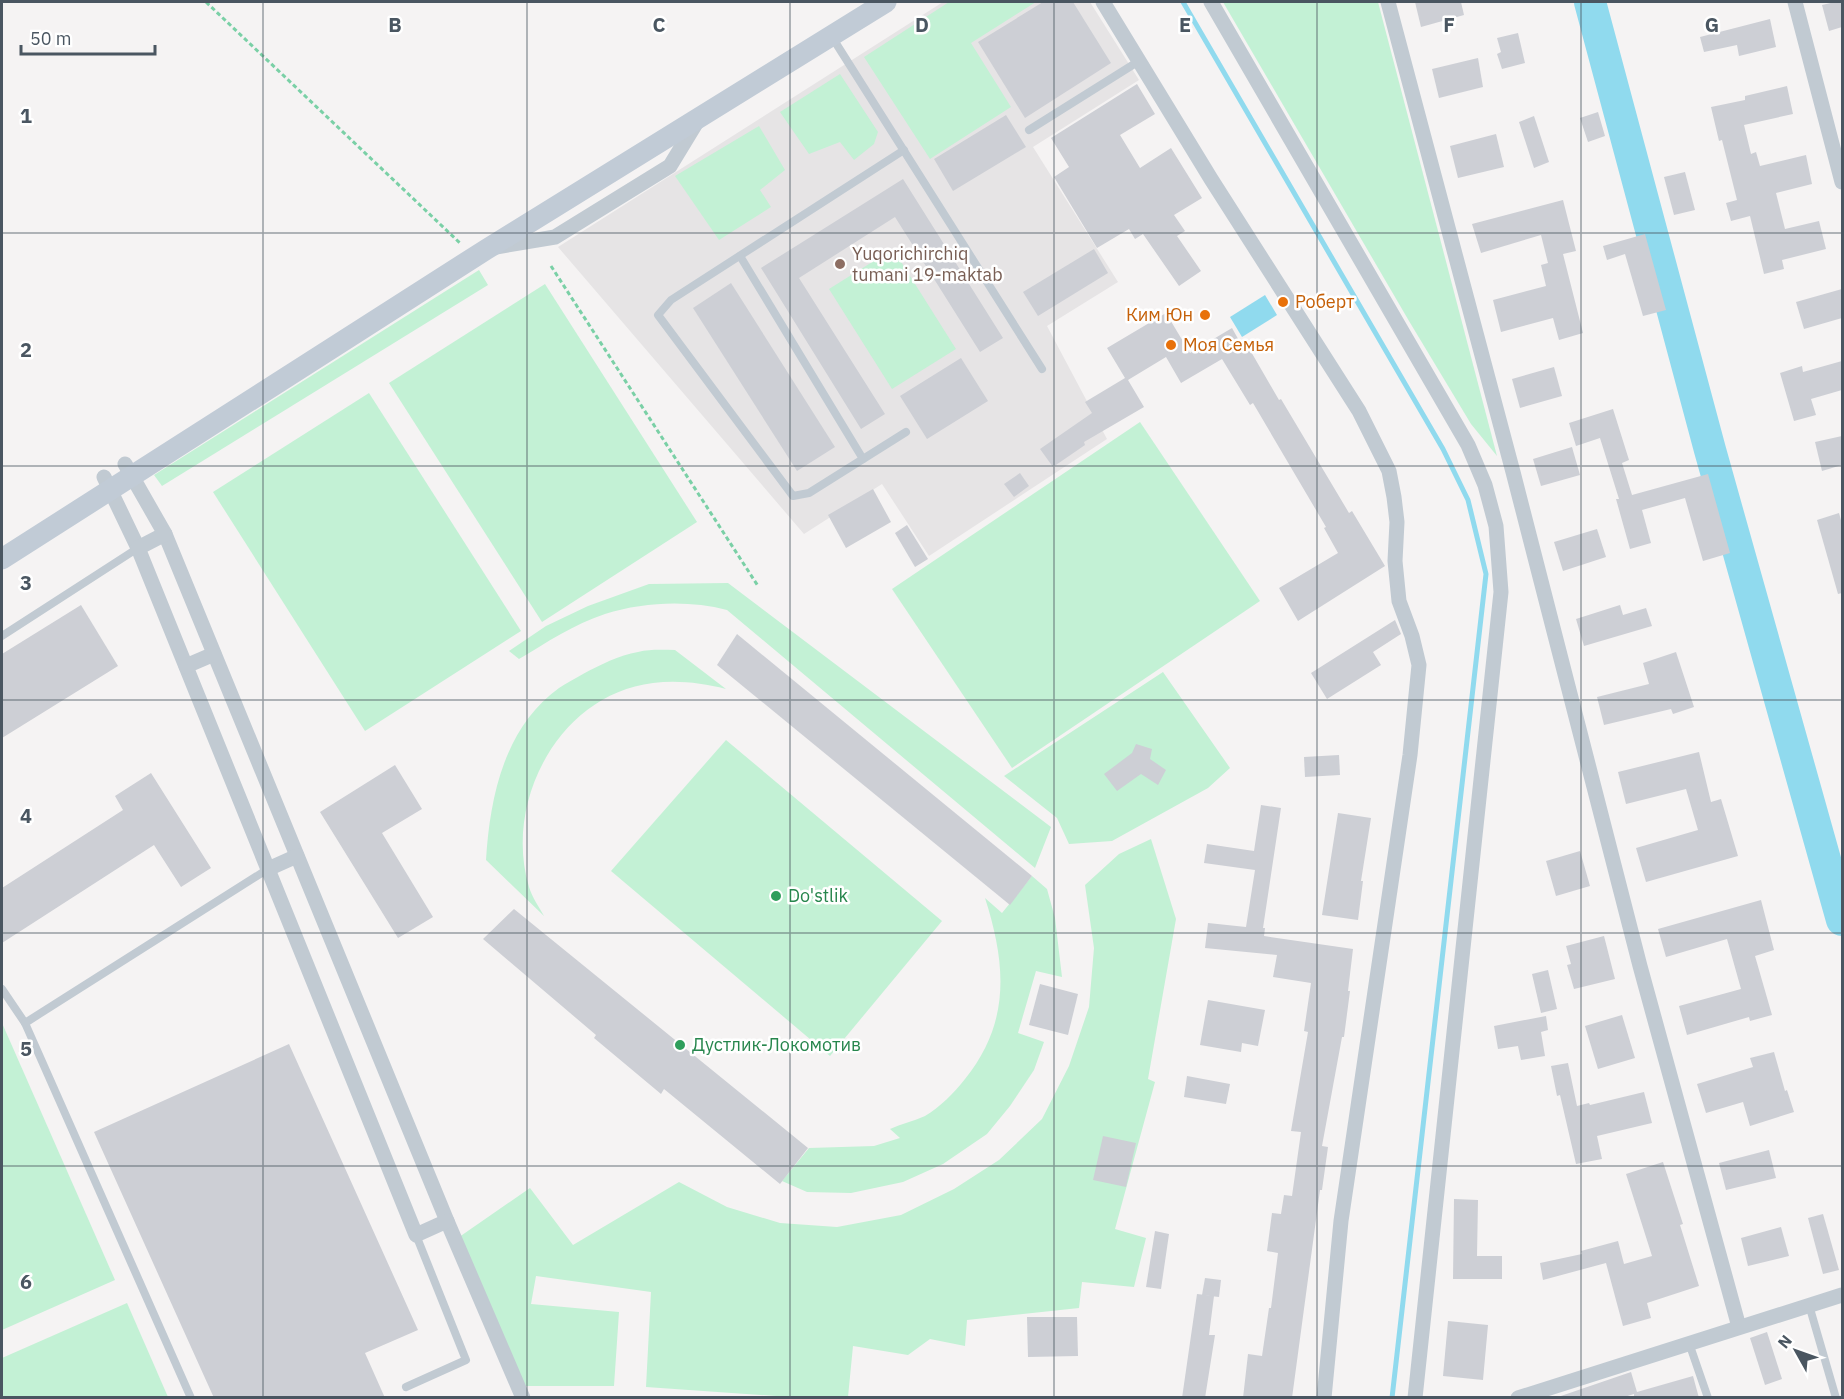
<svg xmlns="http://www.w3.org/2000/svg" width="1844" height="1399" font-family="'IBM Plex Sans',sans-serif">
	<rect width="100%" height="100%" fill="#f5f3f3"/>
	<path fill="#e6e4e5" d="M 943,2 L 1090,2 L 1139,80 L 1033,147 L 1118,282 L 1047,326 L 1107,439 L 929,556 L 882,484 L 804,534 L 558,247 Z"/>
	<g fill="#c3f1d5">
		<path d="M 949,2 L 1036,2 L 971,43 L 1011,107 L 930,159 L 864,57 Z"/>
		<path d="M 1223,2 L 1378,2 L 1497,456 L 1471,424 L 1409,321 Z"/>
		<path d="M 840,74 L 878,132 L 874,144 L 854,160 L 840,142 L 809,154 L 780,112 Z"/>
		<path d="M 759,126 L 785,170 L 760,190 L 771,207 L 719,240 L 675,176 Z"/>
		<path d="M 893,249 L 956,349 L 892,389 L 829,289 Z"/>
		<path d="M 479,270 L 488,285 L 162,486 L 154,475 Z"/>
		<path d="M 545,284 L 697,522 L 542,622 L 389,383 Z"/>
		<path d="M 369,393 L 521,631 L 365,731 L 213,492 Z"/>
		<path d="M 1140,422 L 1260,601 L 1012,768 L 892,589 Z"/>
		<path d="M 728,583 L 1051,827 L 1035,868 L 727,610 C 688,600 644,602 605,614 C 574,624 546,643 519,659 L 509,651 L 546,626 L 588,606 L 649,584 Z"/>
		<path d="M 675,650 L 726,689 C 702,683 678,680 653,683 C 560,694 503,801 529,887 C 532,897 539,907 544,916 L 486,860 C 490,797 504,728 559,688 C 566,683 575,679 583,674 C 600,665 619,655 638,652 C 650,649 663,650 675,650 Z"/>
		<path d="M 1163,672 L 1230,768 L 1208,788 L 1112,841 L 1069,844 L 1057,818 L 1004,776 Z"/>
		<path d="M 726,740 L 942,921 L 830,1056 L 611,871 Z"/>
		<path d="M 1151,839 L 1176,919 L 1148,1079 L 1155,1082 L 1115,1229 L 1146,1238 L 1134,1287 L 1082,1282 L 1079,1308 L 967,1320 L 965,1346 L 930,1339 L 908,1355 L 853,1346 L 848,1397 L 805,1398 L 646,1387 L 651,1292 L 536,1276 L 531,1304 L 619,1312 L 614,1386 L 515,1386 L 452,1242 L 530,1188 L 573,1245 L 679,1182 L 727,1207 L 780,1223 L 837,1227 L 901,1215 L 954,1189 L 999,1160 L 1042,1119 L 1069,1066 L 1089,1007 L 1094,948 L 1085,885 L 1119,854 Z"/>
		<path d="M 1032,876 L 1047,889 L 1055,918 L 1062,977 L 1036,971 L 1018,1033 L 1044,1042 L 1034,1070 L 1010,1106 L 987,1134 L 943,1164 L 903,1182 L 851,1193 L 807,1192 L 782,1181 L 809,1148 L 874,1146 L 900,1138 L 890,1129 C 901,1124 914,1121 925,1116 C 940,1107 954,1093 965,1079 C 1011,1022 1006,964 985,898 L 1002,913 Z"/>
		<path d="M 2,1023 L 115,1280 L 2,1330 Z"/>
		<path d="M 127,1303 L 168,1397 L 2,1397 L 2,1358 Z"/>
	</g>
	<path fill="#90daee" d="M 1265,295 L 1277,315 L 1242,337 L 1230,317 Z"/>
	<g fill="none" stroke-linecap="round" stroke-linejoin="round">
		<path stroke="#90daee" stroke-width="5" d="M 1183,2 L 1443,449 L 1468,500 L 1486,574 L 1392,1398"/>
		<path stroke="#90daee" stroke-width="32" d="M 1590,2 L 1710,450 L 1842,920"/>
	</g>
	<g fill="#cdcfd5">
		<path d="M 1043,2 L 1073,2 L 1111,63 L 1025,118 L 978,42 Z"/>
		<path d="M 1415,2 L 1461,2 L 1464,15 L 1421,27 Z"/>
		<path d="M 1835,2 L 1842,2 L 1842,27 L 1829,31 L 1822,5 Z"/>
		<path d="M 1770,19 L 1776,47 L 1739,56 L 1737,45 L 1704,52 L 1700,37 Z"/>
		<path d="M 1518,33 L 1525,63 L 1502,69 L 1497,54 L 1501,52 L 1497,38 Z"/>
		<path d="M 1478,58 L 1483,87 L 1439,98 L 1432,69 Z"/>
		<path d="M 1137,84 L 1155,114 L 1120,135 L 1140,168 L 1171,148 L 1202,198 L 1174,215 L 1185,231 L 1177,236 L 1201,271 L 1179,286 L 1143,234 L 1135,239 L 1129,229 L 1097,248 L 1054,177 L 1069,167 L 1051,138 Z"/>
		<path d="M 1787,86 L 1793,114 L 1744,125 L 1751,154 L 1756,152 L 1760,166 L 1806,155 L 1812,184 L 1776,193 L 1785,229 L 1819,221 L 1826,249 L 1782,260 L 1784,269 L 1764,274 L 1750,216 L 1731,221 L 1726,203 L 1737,200 L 1722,140 L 1719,141 L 1711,107 L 1745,100 L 1745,96 Z"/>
		<path d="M 1598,112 L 1605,136 L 1588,142 L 1580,118 Z"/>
		<path d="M 1006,115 L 1026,147 L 953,191 L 934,159 Z"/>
		<path d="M 1534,116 L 1549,162 L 1534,168 L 1519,122 Z"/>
		<path d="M 1496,134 L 1504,167 L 1458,178 L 1450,146 Z"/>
		<path d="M 1685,172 L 1695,210 L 1674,215 L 1664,177 Z"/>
		<path d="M 903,179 L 1003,338 L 980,352 L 895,217 L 799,278 L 885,414 L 861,429 L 761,268 Z"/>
		<path d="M 1563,200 L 1576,251 L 1563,254 L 1583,333 L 1559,340 L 1553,318 L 1501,332 L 1493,300 L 1546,286 L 1541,265 L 1548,263 L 1541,235 L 1481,253 L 1472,224 Z"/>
		<path d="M 1645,234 L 1666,310 L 1643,316 L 1625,254 L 1607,260 L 1603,246 Z"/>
		<path d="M 1094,249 L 1108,273 L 1038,316 L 1023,292 Z"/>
		<path d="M 731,283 L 835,447 L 797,471 L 693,308 Z"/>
		<path d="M 1842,289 L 1842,318 L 1804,329 L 1796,302 Z"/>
		<path d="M 1166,313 L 1190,353 L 1232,328 L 1246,353 L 1250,350 L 1279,400 L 1281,399 L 1349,513 L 1352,511 L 1385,566 L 1298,621 L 1279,588 L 1338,553 L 1324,528 L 1326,527 L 1253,403 L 1250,405 L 1222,359 L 1181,383 L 1166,357 L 1128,380 L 1144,407 L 1084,442 L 1085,445 L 1053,467 L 1040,449 L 1092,413 L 1085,402 L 1125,378 L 1107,348 Z"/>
		<path d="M 961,358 L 988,401 L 927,439 L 900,396 Z"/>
		<path d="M 1842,361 L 1842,390 L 1811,399 L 1816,415 L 1794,421 L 1780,373 L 1802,366 L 1803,372 Z"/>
		<path d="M 1554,367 L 1562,396 L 1520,408 L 1512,379 Z"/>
		<path d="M 1613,409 L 1629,460 L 1622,463 L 1632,495 L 1708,474 L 1730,553 L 1703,561 L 1685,498 L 1642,510 L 1651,543 L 1630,549 L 1616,499 L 1619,499 L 1600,438 L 1576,446 L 1569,423 Z"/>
		<path d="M 1842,436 L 1842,465 L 1822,471 L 1815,442 Z"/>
		<path d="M 1572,447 L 1580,475 L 1541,486 L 1533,459 Z"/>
		<path d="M 1020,473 L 1029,486 L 1014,497 L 1004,484 Z"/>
		<path d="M 873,489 L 891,522 L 846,548 L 828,515 Z"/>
		<path d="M 1839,513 L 1842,524 L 1842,593 L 1838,594 L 1817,520 Z"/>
		<path d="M 907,525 L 928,559 L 915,567 L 895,533 Z"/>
		<path d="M 1597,529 L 1606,557 L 1563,571 L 1554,542 Z"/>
		<path d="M 81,605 L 118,666 L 2,738 L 2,654 Z"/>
		<path d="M 1620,605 L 1623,615 L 1646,608 L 1652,626 L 1584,646 L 1576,619 Z"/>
		<path d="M 1395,620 L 1401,634 L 1373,652 L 1381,665 L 1327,699 L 1311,673 Z"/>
		<path d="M 737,634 L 1032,876 L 1010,905 L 717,665 Z"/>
		<path d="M 1676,652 L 1694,707 L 1673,714 L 1671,709 L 1604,725 L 1597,697 L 1649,684 L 1643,663 Z"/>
		<path d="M 1136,744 L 1152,749 L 1150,759 L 1166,770 L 1158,785 L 1141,774 L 1117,791 L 1104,774 L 1132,753 Z"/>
		<path d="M 1699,752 L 1711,802 L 1721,799 L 1738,856 L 1646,882 L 1636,848 L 1698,830 L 1686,789 L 1626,804 L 1618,772 Z"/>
		<path d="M 1339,755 L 1340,775 L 1305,777 L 1304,757 Z"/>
		<path d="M 395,765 L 422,809 L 382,833 L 433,917 L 398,938 L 320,812 Z"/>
		<path d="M 151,773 L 211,868 L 181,887 L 154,845 L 2,943 L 2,888 L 123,810 L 115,796 Z"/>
		<path d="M 1261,805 L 1281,808 L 1263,928 L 1265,928 L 1264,936 L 1353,949 L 1348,991 L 1350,991 L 1344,1037 L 1342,1037 L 1322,1146 L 1328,1147 L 1322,1190 L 1320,1190 L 1292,1398 L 1243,1398 L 1248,1354 L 1262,1356 L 1269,1308 L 1271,1308 L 1278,1253 L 1267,1251 L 1272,1213 L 1281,1214 L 1284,1195 L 1292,1196 L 1301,1132 L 1291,1131 L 1308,1032 L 1304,1031 L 1311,983 L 1273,977 L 1277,955 L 1205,948 L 1208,923 L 1246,927 L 1255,870 L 1204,863 L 1207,844 L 1254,851 Z"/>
		<path d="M 1338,813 L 1371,818 L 1361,881 L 1363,881 L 1358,920 L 1322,915 Z"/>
		<path d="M 1580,851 L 1590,886 L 1556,896 L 1546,861 Z"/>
		<path d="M 1761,900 L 1774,950 L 1755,956 L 1772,1015 L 1750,1021 L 1749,1017 L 1687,1035 L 1679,1006 L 1741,989 L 1727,939 L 1666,957 L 1658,929 Z"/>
		<path d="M 514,909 L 808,1148 L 780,1184 L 664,1089 L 661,1094 L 594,1038 L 596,1035 L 483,939 Z"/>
		<path d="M 1604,936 L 1615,979 L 1574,989 L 1567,965 L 1571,964 L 1566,946 Z"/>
		<path d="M 1548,970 L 1557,1009 L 1541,1013 L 1532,974 Z"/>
		<path d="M 1040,984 L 1078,994 L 1068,1035 L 1029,1025 Z"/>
		<path d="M 1208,1000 L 1265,1010 L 1258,1046 L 1242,1043 L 1241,1052 L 1200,1045 Z"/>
		<path d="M 1622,1015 L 1635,1058 L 1598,1069 L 1585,1026 Z"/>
		<path d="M 1546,1016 L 1548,1030 L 1541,1032 L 1545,1056 L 1521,1060 L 1518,1046 L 1498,1049 L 1494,1026 Z"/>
		<path d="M 289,1044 L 418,1330 L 365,1353 L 385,1398 L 214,1398 L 94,1132 Z"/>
		<path d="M 1774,1052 L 1785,1091 L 1787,1090 L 1794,1112 L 1750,1126 L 1743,1102 L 1706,1113 L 1697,1084 L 1753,1067 L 1750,1058 Z"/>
		<path d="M 1568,1063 L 1577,1106 L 1589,1103 L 1590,1105 L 1644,1092 L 1652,1123 L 1597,1136 L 1602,1159 L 1576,1164 L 1560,1095 L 1557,1096 L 1551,1066 Z"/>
		<path d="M 1187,1076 L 1230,1084 L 1226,1104 L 1184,1097 Z"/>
		<path d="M 1103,1136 L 1136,1143 L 1126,1187 L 1093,1180 Z"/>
		<path d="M 1769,1150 L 1776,1178 L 1726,1190 L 1719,1163 Z"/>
		<path d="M 1663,1162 L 1683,1224 L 1680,1225 L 1699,1286 L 1647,1303 L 1651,1318 L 1623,1326 L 1606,1263 L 1543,1280 L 1540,1263 L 1582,1254 L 1581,1251 L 1618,1241 L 1624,1264 L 1652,1256 L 1626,1174 Z"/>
		<path d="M 1454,1199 L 1478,1200 L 1477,1256 L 1502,1256 L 1502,1279 L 1453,1279 Z"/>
		<path d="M 1823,1214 L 1839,1270 L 1823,1274 L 1808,1218 Z"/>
		<path d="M 1781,1227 L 1789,1256 L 1748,1266 L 1741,1238 Z"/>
		<path d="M 1155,1231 L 1169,1234 L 1161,1289 L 1146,1287 Z"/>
		<path d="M 1205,1278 L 1221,1280 L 1219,1297 L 1202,1295 Z"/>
		<path d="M 1197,1294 L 1214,1296 L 1209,1335 L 1215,1335 L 1205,1398 L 1182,1398 Z"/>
		<path d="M 1027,1317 L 1077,1317 L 1078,1356 L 1028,1357 Z"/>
		<path d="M 1448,1321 L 1488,1325 L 1483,1380 L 1443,1376 Z"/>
		<path d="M 1767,1332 L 1782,1379 L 1765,1385 L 1750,1338 Z"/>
		<path d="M 1631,1372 L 1637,1392 L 1693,1376 L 1699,1398 L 1634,1398 L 1634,1394 L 1621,1398 L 1555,1398 Z"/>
	</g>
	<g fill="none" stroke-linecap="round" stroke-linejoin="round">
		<g stroke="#7ad0a6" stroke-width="3" stroke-dasharray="4.5 3" stroke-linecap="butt">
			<path d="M 206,2 L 461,244"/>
			<path d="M 551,266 L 758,586"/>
		</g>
		<g stroke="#c1cad2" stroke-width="8">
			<path d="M 832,37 L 1042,369"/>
			<path d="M 1029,130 L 1139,61"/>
			<path d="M 904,150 L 671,300 L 658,315 L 793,496 L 809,493 L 906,432"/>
			<path d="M 740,256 L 863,459"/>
			<path d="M 2,636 L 138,548"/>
			<path d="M 2,989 L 25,1023 L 191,1398"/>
			<path d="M 25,1023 L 268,869"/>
			<path d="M 1809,1305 L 1836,1398"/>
			<path d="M 1689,1343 L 1708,1398"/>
			<path d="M 406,1387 L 466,1360 L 416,1235"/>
		</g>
		<g stroke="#c1cad2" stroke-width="15">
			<path d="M 1103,2 L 1211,179 L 1359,411 L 1389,471 L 1394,497 L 1397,522 L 1395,561 L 1399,601 L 1412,636 L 1419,665 L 1410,755 L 1341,1221 L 1324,1398"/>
			<path d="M 1211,2 L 1468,445 L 1485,485 L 1496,526 L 1501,592 L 1415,1398"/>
			<path d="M 1388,2 L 1513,472 L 1640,966 L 1739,1327"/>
			<path d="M 1795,2 L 1842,182"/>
			<path d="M 496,247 L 555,237 L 670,166 L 698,120"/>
			<path d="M 125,464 L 165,534 L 447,1221 L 523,1398"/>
			<path d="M 104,477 L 138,548 L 416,1235 L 447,1221"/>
			<path d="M 138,548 L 165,534"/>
			<path d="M 186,666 L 214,654"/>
			<path d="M 268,869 L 297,856"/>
			<path d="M 1518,1398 L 1842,1295"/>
		</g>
		<path stroke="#c1cbd6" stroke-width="21" d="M 2,559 L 487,249 L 886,2"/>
	</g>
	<path fill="none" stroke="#4a5661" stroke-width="1.5" stroke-opacity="0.55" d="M 263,2 L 263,1398M 527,2 L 527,1398M 790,2 L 790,1398M 1054,2 L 1054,1398M 1317,2 L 1317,1398M 1581,2 L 1581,1398M 2,233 L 1842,233M 2,466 L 1842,466M 2,700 L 1842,700M 2,933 L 1842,933M 2,1166 L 1842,1166"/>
	<circle fill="#8d6e63" stroke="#fff" stroke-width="2" cx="840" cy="264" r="6"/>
	<g fill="#e8710a" stroke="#fff" stroke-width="2">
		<circle cx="1283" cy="302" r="6"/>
		<circle cx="1205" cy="315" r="6"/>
		<circle cx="1171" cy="345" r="6"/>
	</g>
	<g fill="#2e9e5b" stroke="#fff" stroke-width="2">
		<circle cx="776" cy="896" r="6"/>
		<circle cx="680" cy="1045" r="6"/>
	</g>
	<g text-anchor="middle" stroke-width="5" stroke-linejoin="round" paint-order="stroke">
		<g font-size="18" fill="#785e54" stroke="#fff" text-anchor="start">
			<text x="852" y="260">Yuqorichirchiq<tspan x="852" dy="21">tumani 19-maktab</tspan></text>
		</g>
		<g font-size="18" fill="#c56008" stroke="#fff" text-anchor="start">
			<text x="1295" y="308">Роберт</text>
			<text x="1193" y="321" text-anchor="end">Ким Юн</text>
			<text x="1183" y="351">Моя Семья</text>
		</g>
		<g font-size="18" fill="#27864d" stroke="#fff" text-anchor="start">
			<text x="788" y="902">Do'stlik</text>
			<text x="692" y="1051">Дустлик-Локомотив</text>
		</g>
	</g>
	<g font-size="20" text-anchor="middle" font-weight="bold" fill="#4a5661" stroke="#fff" stroke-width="5" stroke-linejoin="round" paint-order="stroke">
		<text x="395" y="32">B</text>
		<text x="659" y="32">C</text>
		<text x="922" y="32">D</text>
		<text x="1185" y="32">E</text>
		<text x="1449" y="32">F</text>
		<text x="1712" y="32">G</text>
		<text x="26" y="123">1</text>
		<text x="26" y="357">2</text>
		<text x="26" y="590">3</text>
		<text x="26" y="823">4</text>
		<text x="26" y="1056">5</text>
		<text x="26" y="1289">6</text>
	</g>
	<rect width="1844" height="1399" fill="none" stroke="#4a5661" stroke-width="6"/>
	<g transform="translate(1796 1351) rotate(310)" stroke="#ffffff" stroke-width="4.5" paint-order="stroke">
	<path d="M0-4.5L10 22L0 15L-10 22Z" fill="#4a5661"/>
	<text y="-9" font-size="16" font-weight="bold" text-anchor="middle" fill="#4a5661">N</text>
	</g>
	<path d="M21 45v9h134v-9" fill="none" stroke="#4a5661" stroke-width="3"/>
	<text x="30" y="45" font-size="18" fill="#4a5661" stroke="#ffffff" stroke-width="4.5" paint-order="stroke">50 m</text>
</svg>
